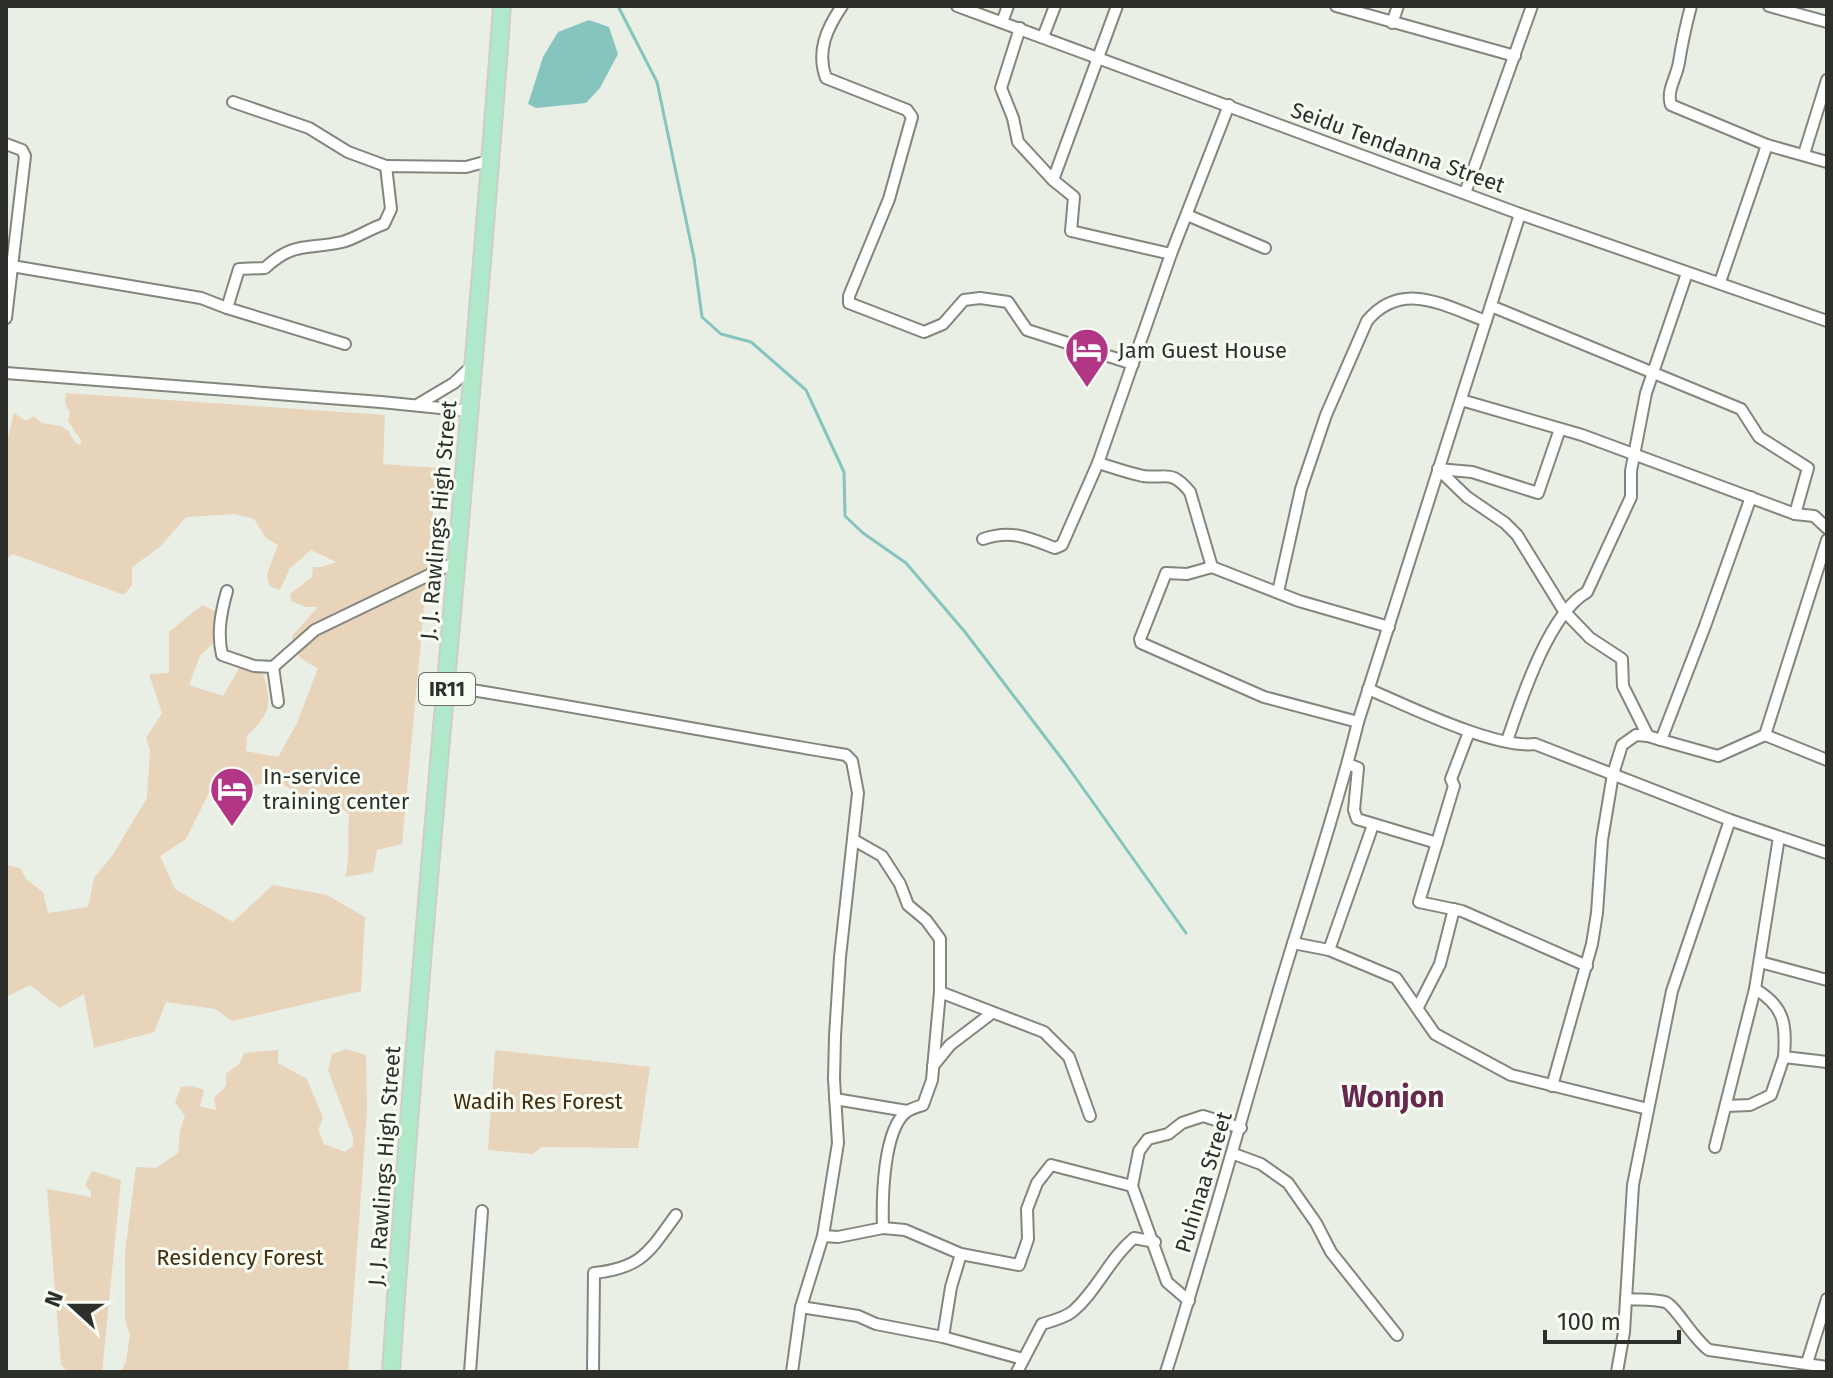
<svg xmlns="http://www.w3.org/2000/svg" width="1833" height="1378" font-family="'Fira Sans',sans-serif">
	<rect width="100%" height="100%" fill="#eaefe6"/>
	<g fill="#e8d3bb">
		<path d="M 66,393 L 385,415 L 383,464 L 437,468 L 402,844 L 377,850 L 373,872 L 345,877 C 351,856 347,836 349,814 L 318,792 L 311,811 L 300,793 L 272,780 L 244,789 L 214,783 L 186,839 L 160,856 L 175,889 L 233,922 L 273,885 L 327,895 L 365,917 L 361,991 L 232,1021 L 215,1009 L 166,1002 L 154,1032 L 94,1048 L 84,994 L 60,1008 L 30,985 L 6,997 L 6,865 L 20,868 L 27,880 L 43,892 L 48,913 L 88,907 L 94,878 L 112,856 L 147,798 L 150,750 L 146,738 L 162,713 L 149,674 L 169,673 L 169,632 L 202,605 L 215,611 L 213,643 L 200,656 L 189,685 L 223,696 L 240,667 L 262,672 C 273,703 271,713 247,736 L 246,751 L 278,757 L 297,723 L 318,668 C 302,661 293,654 292,636 L 318,607 L 306,607 L 291,601 L 290,594 L 312,577 L 313,567 L 322,567 L 336,562 L 311,550 L 290,568 L 280,590 L 269,586 L 267,574 L 278,545 L 266,538 L 254,519 L 235,514 L 186,517 L 160,547 L 132,567 L 132,585 L 124,595 L 13,554 L 6,559 L 6,446 L 14,413 L 26,421 L 34,416 L 42,423 L 61,426 L 70,432 L 70,435 L 78,445 L 82,442 L 68,421 L 70,412 L 65,403 Z"/>
		<path d="M 346,1049 L 366,1055 L 367,1112 L 348,1372 L 121,1372 L 126,1361 L 130,1335 L 125,1320 L 125,1252 L 136,1167 L 156,1168 L 178,1153 L 180,1130 L 185,1116 L 175,1102 L 181,1087 L 193,1086 L 204,1090 L 200,1106 L 216,1110 L 214,1098 L 226,1086 L 226,1074 L 240,1063 L 244,1053 L 278,1050 L 278,1063 L 307,1079 L 323,1118 L 318,1130 L 324,1144 L 345,1152 L 353,1146 L 353,1137 L 328,1070 L 332,1054 Z"/>
		<path d="M 495,1050 L 650,1067 L 638,1148 L 541,1147 L 533,1154 L 488,1150 Z"/>
		<path d="M 92,1171 L 121,1180 L 102,1372 L 68,1372 L 61,1365 L 47,1189 L 91,1197 L 91,1192 L 85,1185 Z"/>
	</g>
	<path fill="#85c5be" d="M 589,20 L 609,27 L 618,54 L 600,88 L 586,103 L 536,108 L 528,104 L 543,57 L 558,32 Z"/>
	<g fill="none" stroke-linecap="round" stroke-linejoin="round">
		<path stroke="#85c5be" stroke-width="3" d="M 618,6 L 657,82 L 694,258 L 702,317 L 721,334 L 751,342 L 806,390 L 844,472 L 845,516 L 863,533 L 906,563 L 965,632 L 1065,763 L 1186,933"/>
		<g stroke="#82867d" stroke-width="14">
			<g id="street">
				<path d="M 842,6 C 827,28 816,51 826,78 L 907,110 L 912,117 L 889,199 L 849,296 L 849,303 L 924,332 L 943,324 L 964,300 L 980,298 L 1008,302 L 1027,330 L 1133,364"/>
				<path d="M 957,6 L 1520,214 L 1827,321"/>
				<path d="M 1336,6 L 1515,56"/>
				<path d="M 1691,6 C 1686,25 1682,43 1679,62 C 1677,77 1666,90 1671,105 L 1767,145 L 1827,162"/>
				<path d="M 1769,6 L 1827,22"/>
				<path d="M 1002,22 L 1008,6"/>
				<path d="M 1392,23 L 1398,6"/>
				<path d="M 1020,28 L 1001,88 L 1013,118 L 1018,142 L 1053,180 L 1074,197 L 1071,231 L 1171,254"/>
				<path d="M 1043,37 L 1055,6"/>
				<path d="M 233,102 L 309,128 L 348,152 L 386,166"/>
				<path d="M 6,144 L 22,150 L 25,156 L 6,318"/>
				<path d="M 1804,154 L 1827,80"/>
				<path d="M 1053,180 L 1117,6"/>
				<path d="M 1465,193 L 1532,6"/>
				<path d="M 1187,215 L 1265,248"/>
				<path d="M 6,265 L 201,298 L 227,308 L 345,344"/>
				<path d="M 1720,282 L 1767,145"/>
				<path d="M 1491,306 L 1741,409 L 1759,437 L 1808,468 L 1795,514"/>
				<path d="M 227,308 L 239,269 L 265,268 C 294,241 307,250 342,242 C 355,239 369,229 384,224 L 391,209 L 386,166 L 466,167 L 492,160"/>
				<path d="M 6,373 L 381,402 L 470,411"/>
				<path d="M 1461,400 L 1582,435 L 1795,514 L 1814,516 L 1827,528"/>
				<path d="M 417,405 L 454,383 L 473,365"/>
				<path d="M 1098,463 C 1112,467 1128,473 1143,476 C 1167,479 1171,469 1190,492 L 1212,567 L 1299,601 L 1389,627"/>
				<path d="M 1438,469 L 1467,497 L 1505,523 L 1517,535 L 1564,611 L 1590,638 L 1622,659 L 1623,686 L 1648,736 L 1636,735 L 1622,745 L 1613,774 L 1602,840 L 1597,913 L 1592,944 L 1552,1086"/>
				<path d="M 1438,469 L 1472,472 L 1538,493 L 1560,429"/>
				<path d="M 983,539 C 1011,529 1029,538 1055,548 L 1062,545 L 1098,463 L 1171,254 L 1229,105"/>
				<path d="M 1212,567 L 1187,574 L 1166,573 L 1140,639 L 1141,643 L 1264,697 L 1358,722"/>
				<path d="M 227,591 C 221,612 217,633 222,655 L 254,666 L 273,667 L 315,630 L 456,562"/>
				<path d="M 1278,592 L 1301,489 L 1326,415 L 1367,321 C 1402,279 1445,306 1486,321"/>
				<path d="M 273,667 L 278,702"/>
				<path d="M 447,686 C 580,707 712,733 846,755 L 852,761 L 858,793 L 840,957 L 835,1036 L 834,1079 L 838,1143 L 823,1236 L 801,1307 L 792,1372"/>
				<path d="M 1368,689 C 1408,706 1495,749 1535,744 L 1730,820 L 1827,853"/>
				<path d="M 1469,732 L 1451,779 L 1454,786 L 1419,902 L 1462,911 L 1587,966"/>
				<path d="M 1765,735 L 1827,540"/>
				<path d="M 1648,736 L 1661,740 L 1705,626 L 1751,497"/>
				<path d="M 1661,740 L 1718,756 L 1765,735 L 1827,760"/>
				<path d="M 1507,741 C 1521,700 1549,613 1587,592 L 1631,497 L 1631,471 L 1646,393 L 1687,273"/>
				<path d="M 1348,764 L 1358,768 L 1354,810 L 1357,819 L 1437,843"/>
				<path d="M 854,840 L 882,856 L 900,884 L 908,905 L 926,920 L 940,939 L 940,992 L 932,1080 L 923,1105 C 917,1107 910,1109 906,1112 C 883,1131 882,1199 883,1228"/>
				<path d="M 1293,943 L 1329,950 L 1373,825"/>
				<path d="M 1329,950 L 1396,978 L 1435,1034 L 1511,1075 L 1648,1109"/>
				<path d="M 1760,962 L 1827,980"/>
				<path d="M 1755,989 C 1786,1007 1786,1026 1784,1057 L 1827,1062"/>
				<path d="M 940,992 L 1044,1032 L 1069,1057 L 1090,1116"/>
				<path d="M 1418,1007 L 1440,964 L 1454,909"/>
				<path d="M 933,1066 L 950,1045 L 992,1013"/>
				<path d="M 835,1099 L 907,1111"/>
				<path d="M 1726,1106 L 1750,1105 L 1771,1095 L 1784,1057"/>
				<path d="M 1715,1147 L 1755,989 L 1779,837"/>
				<path d="M 1234,1154 L 1261,1164 L 1288,1183 L 1316,1223 L 1331,1252 L 1397,1335"/>
				<path d="M 823,1236 L 838,1237 L 883,1228 L 905,1230 L 961,1254 L 1019,1265 L 1028,1239 L 1027,1209 L 1037,1183 L 1051,1165 L 1132,1186"/>
				<path d="M 1626,1299 C 1638,1300 1654,1299 1665,1302 C 1675,1305 1694,1340 1709,1350 L 1827,1367"/>
				<path d="M 1189,1301 L 1167,1282 L 1132,1186 L 1139,1151 L 1148,1139 L 1168,1134 L 1182,1123 L 1203,1116 L 1241,1128"/>
				<path d="M 801,1307 L 858,1316 L 876,1324 L 943,1337 L 1023,1359"/>
				<path d="M 943,1337 L 951,1287 L 961,1254"/>
				<path d="M 1807,1363 L 1827,1299"/>
				<path d="M 470,1372 L 482,1211"/>
				<path d="M 593,1372 L 594,1273 C 642,1268 649,1252 676,1215"/>
				<path d="M 1017,1372 L 1042,1324 C 1052,1321 1064,1318 1072,1312 C 1097,1291 1109,1259 1134,1238 L 1155,1242"/>
				<path d="M 1166,1372 C 1205,1250 1239,1126 1275,1003 C 1302,910 1335,817 1358,722 L 1520,214"/>
				<path d="M 1617,1372 L 1624,1332 L 1633,1185 L 1672,991 L 1730,820"/>
			</g>
		</g>
		<g stroke="#cdcdcc" stroke-width="20">
			<path id="primary" d="M 391,1372 C 421,916 469,462 502,6"/>
		</g>
		<use href="#street" stroke="#fff" stroke-width="10"/>
		<use href="#primary" stroke="#afe9ca" stroke-width="16"/>
	</g>
	<defs>
		<g id="hotel-pin" transform="scale(2.3)"><path d="M0 17L-7.5 6A9.5 9.5 0 1 1 7.5 6Z" fill="#b33686" stroke="#f7fdf3"/><path d="M-6-4.5h1.5V1H6V5H4.5V3h-9V5H-6ZM-4 0a1.8 1.8 0 1 1 3.6 0ZM.5 0V-2.5h3Q6-2.5 6 0Z" fill="#fff"/></g>
	</defs>
	<g fill-rule="evenodd">
		<use href="#hotel-pin" x="1087" y="350"/>
		<use href="#hotel-pin" x="232" y="789"/>
	</g>
	<g text-anchor="middle" stroke-width="6" stroke-linejoin="round" paint-order="stroke">
		<rect fill="#f7fdf3" stroke="#6a6d67" stroke-width="2" x="419" y="673" width="56" height="32" rx="6"/>
		<g font-size="20" font-weight="bold" fill="#2d2f2b">
			<text x="447" y="696">IR11</text>
		</g>
		<g font-size="22" fill="#2d2f2b" stroke="#f7fdf3">
			<text transform="translate(1398 147) rotate(20)" y="8">Seidu Tendanna Street</text>
			<text transform="translate(438 520) rotate(-85)" y="8">J. J. Rawlings High Street</text>
			<text transform="translate(384 1166) rotate(-86)" y="8">J. J. Rawlings High Street</text>
			<text transform="translate(1203 1182) rotate(-73)" y="8">Puhinaa Street</text>
		</g>
		<g font-size="22" fill="#2d2f2b" stroke="#f7fdf3" text-anchor="start">
			<text x="1118" y="358">Jam Guest House</text>
			<text x="263" y="784">In-service<tspan x="263" dy="25">training center</tspan></text>
		</g>
		<g font-size="22" fill="#452e0d" stroke="#f7fdf3">
			<text x="538" y="1109">Wadih Res Forest</text>
			<text x="240" y="1265">Residency Forest</text>
		</g>
		<g font-size="30" font-weight="bold" fill="#66284e" stroke="#f7fdf3">
			<text x="1393" y="1107">Wonjon</text>
		</g>
	</g>
	<rect width="1833" height="1378" fill="none" stroke="#2d2f2b" stroke-width="16"/>
	<g transform="translate(72 1306) rotate(291)" stroke="#f7fdf3" stroke-width="6" paint-order="stroke">
	<path d="M0-6L14 30L0 20L-14 30Z" fill="#2d2f2b"/>
	<text y="-12" font-size="22" font-weight="bold" text-anchor="middle" fill="#2d2f2b">N</text>
	</g>
	<path d="M1545 1330v12h134v-12" fill="none" stroke="#2d2f2b" stroke-width="4"/>
	<text x="1557" y="1330" font-size="24" fill="#2d2f2b" stroke="#f7fdf3" stroke-width="6" paint-order="stroke">100 m</text>
</svg>
